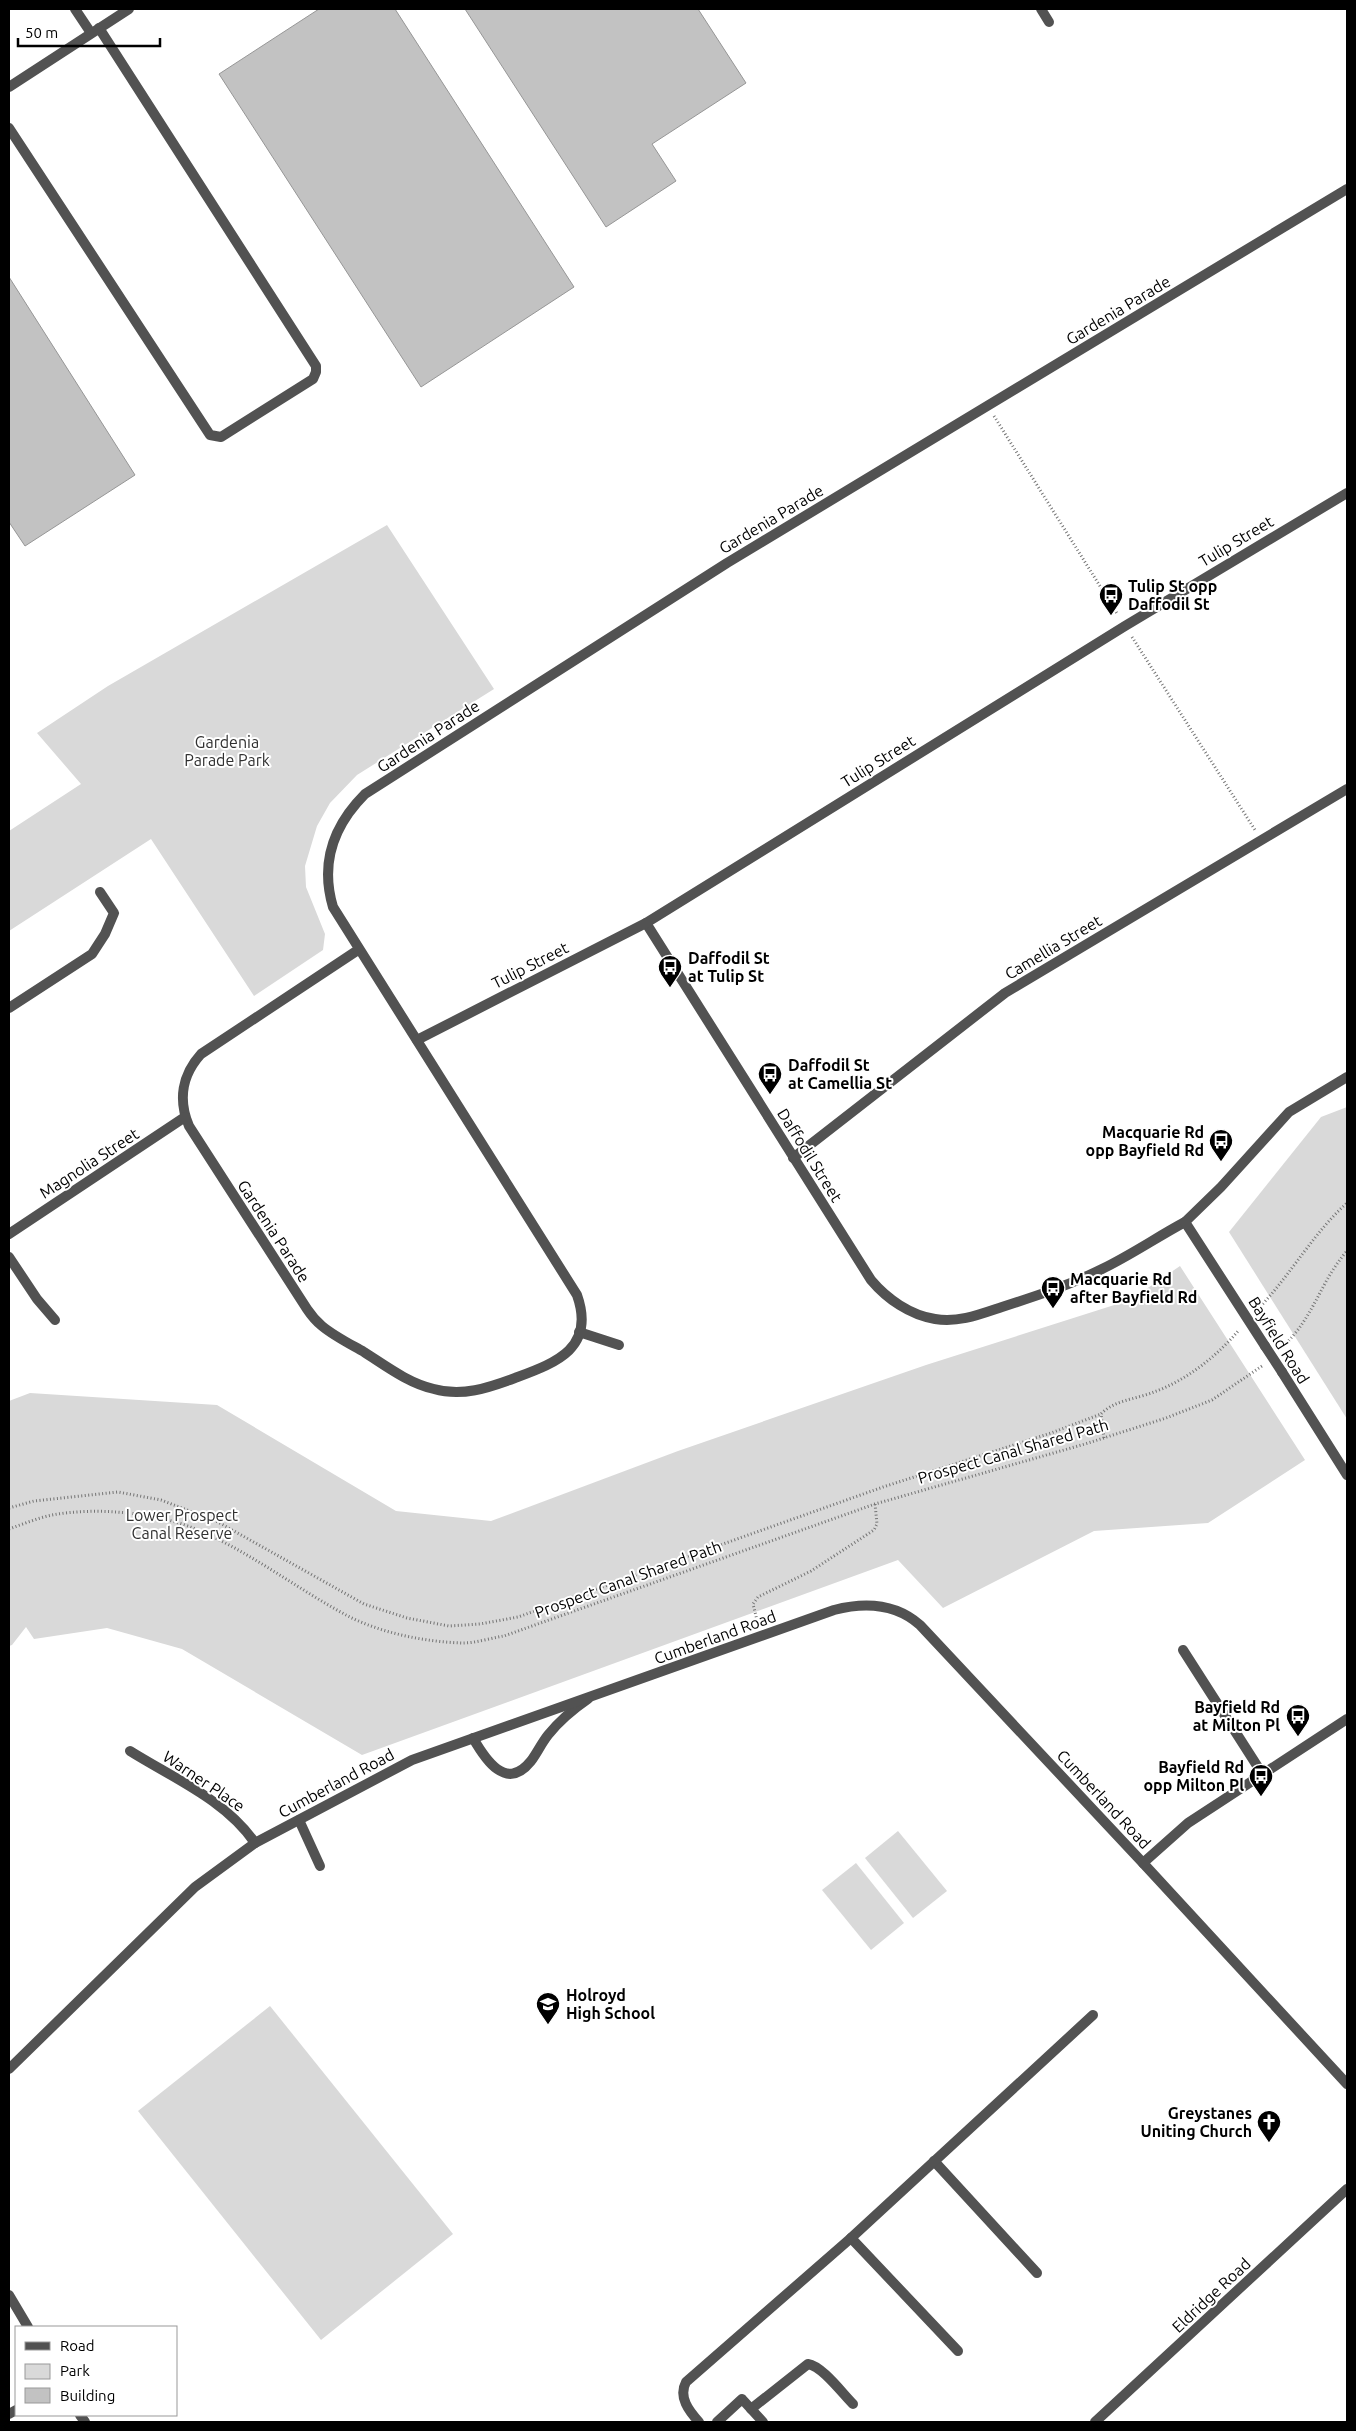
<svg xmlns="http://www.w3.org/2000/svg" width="1356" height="2431" font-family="Ubuntu,sans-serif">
	<rect width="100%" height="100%" fill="#fff"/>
	<g fill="#d9d9d9">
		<path d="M 387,525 L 494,689 L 357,775 L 330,803 L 317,826 L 305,866 L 306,887 L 325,934 L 323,950 L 254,996 L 151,839 L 9,931 L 9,831 L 81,784 L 37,733 L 108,686 Z"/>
		<path d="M 1347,1107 L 1347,1419 L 1229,1232 L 1321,1117 Z"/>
		<path d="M 1180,1266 L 1305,1460 L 1208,1523 L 1094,1531 L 943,1608 L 898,1560 L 362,1755 L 182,1649 L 107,1628 L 34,1639 L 26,1627 L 12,1645 L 9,1646 L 9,1401 L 30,1393 L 217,1405 L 396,1511 L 491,1521 L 678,1451 L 926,1365 L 1130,1300 Z"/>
		<path d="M 898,1831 L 947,1891 L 913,1918 L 865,1858 Z"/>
		<path d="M 856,1863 L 904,1923 L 871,1950 L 822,1890 Z"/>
		<path d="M 270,2006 L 453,2234 L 321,2340 L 138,2111 Z"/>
	</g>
	<g fill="#c2c2c2" stroke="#969696">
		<path d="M 319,9 L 395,9 L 574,287 L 421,387 L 219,74 Z"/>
		<path d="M 465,9 L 698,9 L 746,83 L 652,144 L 676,181 L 606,227 Z"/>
		<path d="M 9,277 L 135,475 L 25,546 L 9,522 Z"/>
	</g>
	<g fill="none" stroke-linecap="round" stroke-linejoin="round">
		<g stroke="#747474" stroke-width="3" stroke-dasharray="1 2.5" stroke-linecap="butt">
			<path d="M 994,416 L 1118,615"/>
			<path d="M 1132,637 L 1255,830"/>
			<path d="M 1258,1309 C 1290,1276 1314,1232 1347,1203"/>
			<path d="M 1281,1348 C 1314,1319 1319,1283 1347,1251"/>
			<path d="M 1104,1438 L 1101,1414 C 1114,1400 1137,1399 1154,1392 C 1187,1380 1217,1356 1239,1330"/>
			<path d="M 9,1508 L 34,1501 L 118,1492 L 161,1500 L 218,1522 L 364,1604 L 407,1618 L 449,1626 L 480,1624 L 518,1617 L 883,1487 L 1051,1433 L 1101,1414"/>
			<path d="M 9,1529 C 23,1524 38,1518 52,1515 C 96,1507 156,1512 198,1530 C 250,1552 296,1588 346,1615 C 380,1633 425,1642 463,1643 C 476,1643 491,1638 504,1636 L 875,1504 L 1085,1444 L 1166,1418 L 1212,1400 L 1262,1366"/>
			<path d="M 758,1624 L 753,1604 L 758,1597 L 811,1571 L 874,1530 L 877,1524 L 875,1504"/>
		</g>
		<g stroke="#525252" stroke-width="10">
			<path d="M 75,9 L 91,33"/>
			<path d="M 1041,9 L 1049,22"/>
			<path d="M 9,128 L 210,435 L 221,437 L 313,379 L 316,372 L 316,366 L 99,28"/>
			<path d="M 9,1008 L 92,954 L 105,934 L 114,913 L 100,892"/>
			<path d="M 473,1738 C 485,1759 506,1792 531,1761 C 537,1753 541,1744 548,1735 C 560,1720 572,1710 588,1699"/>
			<path d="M 299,1820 L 320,1866"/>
			<path d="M 934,2161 L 1037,2273"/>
			<path d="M 851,2238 L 958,2351"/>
			<path d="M 751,2409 L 808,2364 C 822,2366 842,2393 853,2404"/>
			<path d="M 699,2422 C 689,2411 678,2397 686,2382 L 851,2238 L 1093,2015"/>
		</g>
		<g stroke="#525252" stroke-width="10">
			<path d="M 646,923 L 871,1280 C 887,1299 910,1315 935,1319 C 959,1323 981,1314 1002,1307 C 1036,1296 1070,1285 1102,1269 C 1131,1255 1157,1237 1185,1222"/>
			<path d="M 358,950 L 201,1054 C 182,1075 178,1100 189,1126 L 307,1309 C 311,1315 316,1321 322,1326 C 334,1336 350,1344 364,1352 C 386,1366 408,1383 434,1389 C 462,1397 488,1388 515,1378 C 555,1363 596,1349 577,1295 L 333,907 C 320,863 333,826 365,794 L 727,563 L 1347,189"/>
			<path d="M 417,1040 L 646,923 L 1125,626 L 1347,493"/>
			<path d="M 793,1158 L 1005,993 L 1347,789"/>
			<path d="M 9,1234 L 185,1117"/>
			<path d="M 9,1257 L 37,1299 L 55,1320"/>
			<path d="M 579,1332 L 619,1345"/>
			<path d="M 1183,1650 L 1263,1775"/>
			<path d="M 130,1751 C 173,1778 226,1800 255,1843"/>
			<path d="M 9,2069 L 195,1887 L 255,1843 L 412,1760 L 834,1610 C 865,1602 895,1603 920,1625 L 1143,1863"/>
			<path d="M 9,2295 L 28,2327"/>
			<path d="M 9,2414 L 16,2410"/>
			<path d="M 80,2415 L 85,2422"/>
			<path d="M 717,2422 L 742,2399 L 763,2422"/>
			<path d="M 1095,2422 L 1347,2189"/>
		</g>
		<g stroke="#525252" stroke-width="10">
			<path d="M 9,87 L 129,9"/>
			<path d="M 1265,1346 L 1185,1222 L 1221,1187 L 1289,1112 L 1347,1077"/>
			<path d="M 1282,1372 L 1347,1475"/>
			<path d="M 1347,1719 L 1188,1823 L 1143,1863 L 1347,2084"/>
		</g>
		<path stroke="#525252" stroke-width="10" d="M 1265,1346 L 1282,1372"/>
	</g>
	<defs>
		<g id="bus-pin" transform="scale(1.25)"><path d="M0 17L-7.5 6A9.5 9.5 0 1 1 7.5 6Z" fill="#000" stroke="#fff"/><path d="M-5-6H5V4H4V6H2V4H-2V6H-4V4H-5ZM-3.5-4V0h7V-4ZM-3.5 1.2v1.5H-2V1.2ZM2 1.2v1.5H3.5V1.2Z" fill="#fff"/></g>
		<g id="school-pin" transform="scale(1.25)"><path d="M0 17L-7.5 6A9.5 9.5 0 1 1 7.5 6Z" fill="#000" stroke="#fff"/><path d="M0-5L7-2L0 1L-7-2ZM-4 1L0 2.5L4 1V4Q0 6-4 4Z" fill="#fff"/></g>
		<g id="church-pin" transform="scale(1.25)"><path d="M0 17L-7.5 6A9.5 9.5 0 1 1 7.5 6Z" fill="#000" stroke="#fff"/><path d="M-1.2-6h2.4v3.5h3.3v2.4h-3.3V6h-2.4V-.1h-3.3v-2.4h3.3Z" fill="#fff"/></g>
	</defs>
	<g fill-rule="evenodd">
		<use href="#bus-pin" x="1111" y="595"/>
		<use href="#bus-pin" x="670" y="967"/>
		<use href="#bus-pin" x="770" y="1074"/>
		<use href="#bus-pin" x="1221" y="1141"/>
		<use href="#bus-pin" x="1053" y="1288"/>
		<use href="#bus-pin" x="1298" y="1716"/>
		<use href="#bus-pin" x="1261" y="1776"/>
		<use href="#school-pin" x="548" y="2004"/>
		<use href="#church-pin" x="1269" y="2122"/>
	</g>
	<g text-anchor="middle" stroke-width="4" stroke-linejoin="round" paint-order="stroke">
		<g font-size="16" fill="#000" stroke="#fff">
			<text transform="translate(1118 310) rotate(-31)" y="6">Gardenia Parade</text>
			<text transform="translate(771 519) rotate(-31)" y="6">Gardenia Parade</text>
			<text transform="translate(1236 541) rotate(-31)" y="6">Tulip Street</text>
			<text transform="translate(428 736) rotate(-33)" y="6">Gardenia Parade</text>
			<text transform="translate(878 761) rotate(-32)" y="6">Tulip Street</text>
			<text transform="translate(1053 947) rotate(-31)" y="6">Camellia Street</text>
			<text transform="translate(530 965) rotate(-27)" y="6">Tulip Street</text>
			<text transform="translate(810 1155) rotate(58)" y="6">Daffodil Street</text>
			<text transform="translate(89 1163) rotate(-33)" y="6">Magnolia Street</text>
			<text transform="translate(274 1231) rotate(57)" y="6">Gardenia Parade</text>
			<text transform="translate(1279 1340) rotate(58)" y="6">Bayfield Road</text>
			<text transform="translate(1013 1451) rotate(-16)" y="6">Prospect Canal Shared Path</text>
			<text transform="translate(628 1579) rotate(-20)" y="6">Prospect Canal Shared Path</text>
			<text transform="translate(715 1637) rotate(-20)" y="6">Cumberland Road</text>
			<text transform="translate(204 1781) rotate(34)" y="6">Warner Place</text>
			<text transform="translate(336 1783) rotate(-28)" y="6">Cumberland Road</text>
			<text transform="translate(1104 1799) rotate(47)" y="6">Cumberland Road</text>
			<text transform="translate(1211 2295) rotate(-43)" y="6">Eldridge Road</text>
		</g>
		<g font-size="16" font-weight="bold" fill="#000" stroke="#fff" text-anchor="start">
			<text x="1128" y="592">Tulip St opp<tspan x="1128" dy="18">Daffodil St</tspan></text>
			<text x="688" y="964">Daffodil St<tspan x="688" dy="18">at Tulip St</tspan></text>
			<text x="788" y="1071">Daffodil St<tspan x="788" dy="18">at Camellia St</tspan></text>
			<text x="1204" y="1138" text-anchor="end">Macquarie Rd<tspan x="1204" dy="18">opp Bayfield Rd</tspan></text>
			<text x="1070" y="1285">Macquarie Rd<tspan x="1070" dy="18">after Bayfield Rd</tspan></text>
			<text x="1280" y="1713" text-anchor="end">Bayfield Rd<tspan x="1280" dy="18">at Milton Pl</tspan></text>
			<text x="1244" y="1773" text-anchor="end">Bayfield Rd<tspan x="1244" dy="18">opp Milton Pl</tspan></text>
			<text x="566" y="2001">Holroyd<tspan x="566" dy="18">High School</tspan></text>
			<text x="1252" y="2119" text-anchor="end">Greystanes<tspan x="1252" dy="18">Uniting Church</tspan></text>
		</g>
		<g font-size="16" fill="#303030" stroke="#fff">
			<text x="227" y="748">Gardenia<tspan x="227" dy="18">Parade Park</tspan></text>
			<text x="182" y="1521">Lower Prospect<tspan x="182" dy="18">Canal Reserve</tspan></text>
		</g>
	</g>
	<rect width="1356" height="2431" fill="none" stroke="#000000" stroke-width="20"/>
	<rect x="15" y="2326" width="162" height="90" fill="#ffffff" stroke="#999999"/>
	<rect x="25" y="2342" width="25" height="8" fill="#525252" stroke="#999999"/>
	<text x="60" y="2351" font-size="15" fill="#000000">Road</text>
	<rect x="25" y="2364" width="25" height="15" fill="#d9d9d9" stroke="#999999"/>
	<text x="60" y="2376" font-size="15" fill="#000000">Park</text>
	<rect x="25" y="2388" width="25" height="15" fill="#c2c2c2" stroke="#999999"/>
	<text x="60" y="2401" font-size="15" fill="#000000">Building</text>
	<path d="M18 38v8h142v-8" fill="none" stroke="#000000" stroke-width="2.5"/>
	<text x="25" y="38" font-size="15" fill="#000000" stroke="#ffffff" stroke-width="4" paint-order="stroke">50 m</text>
</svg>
